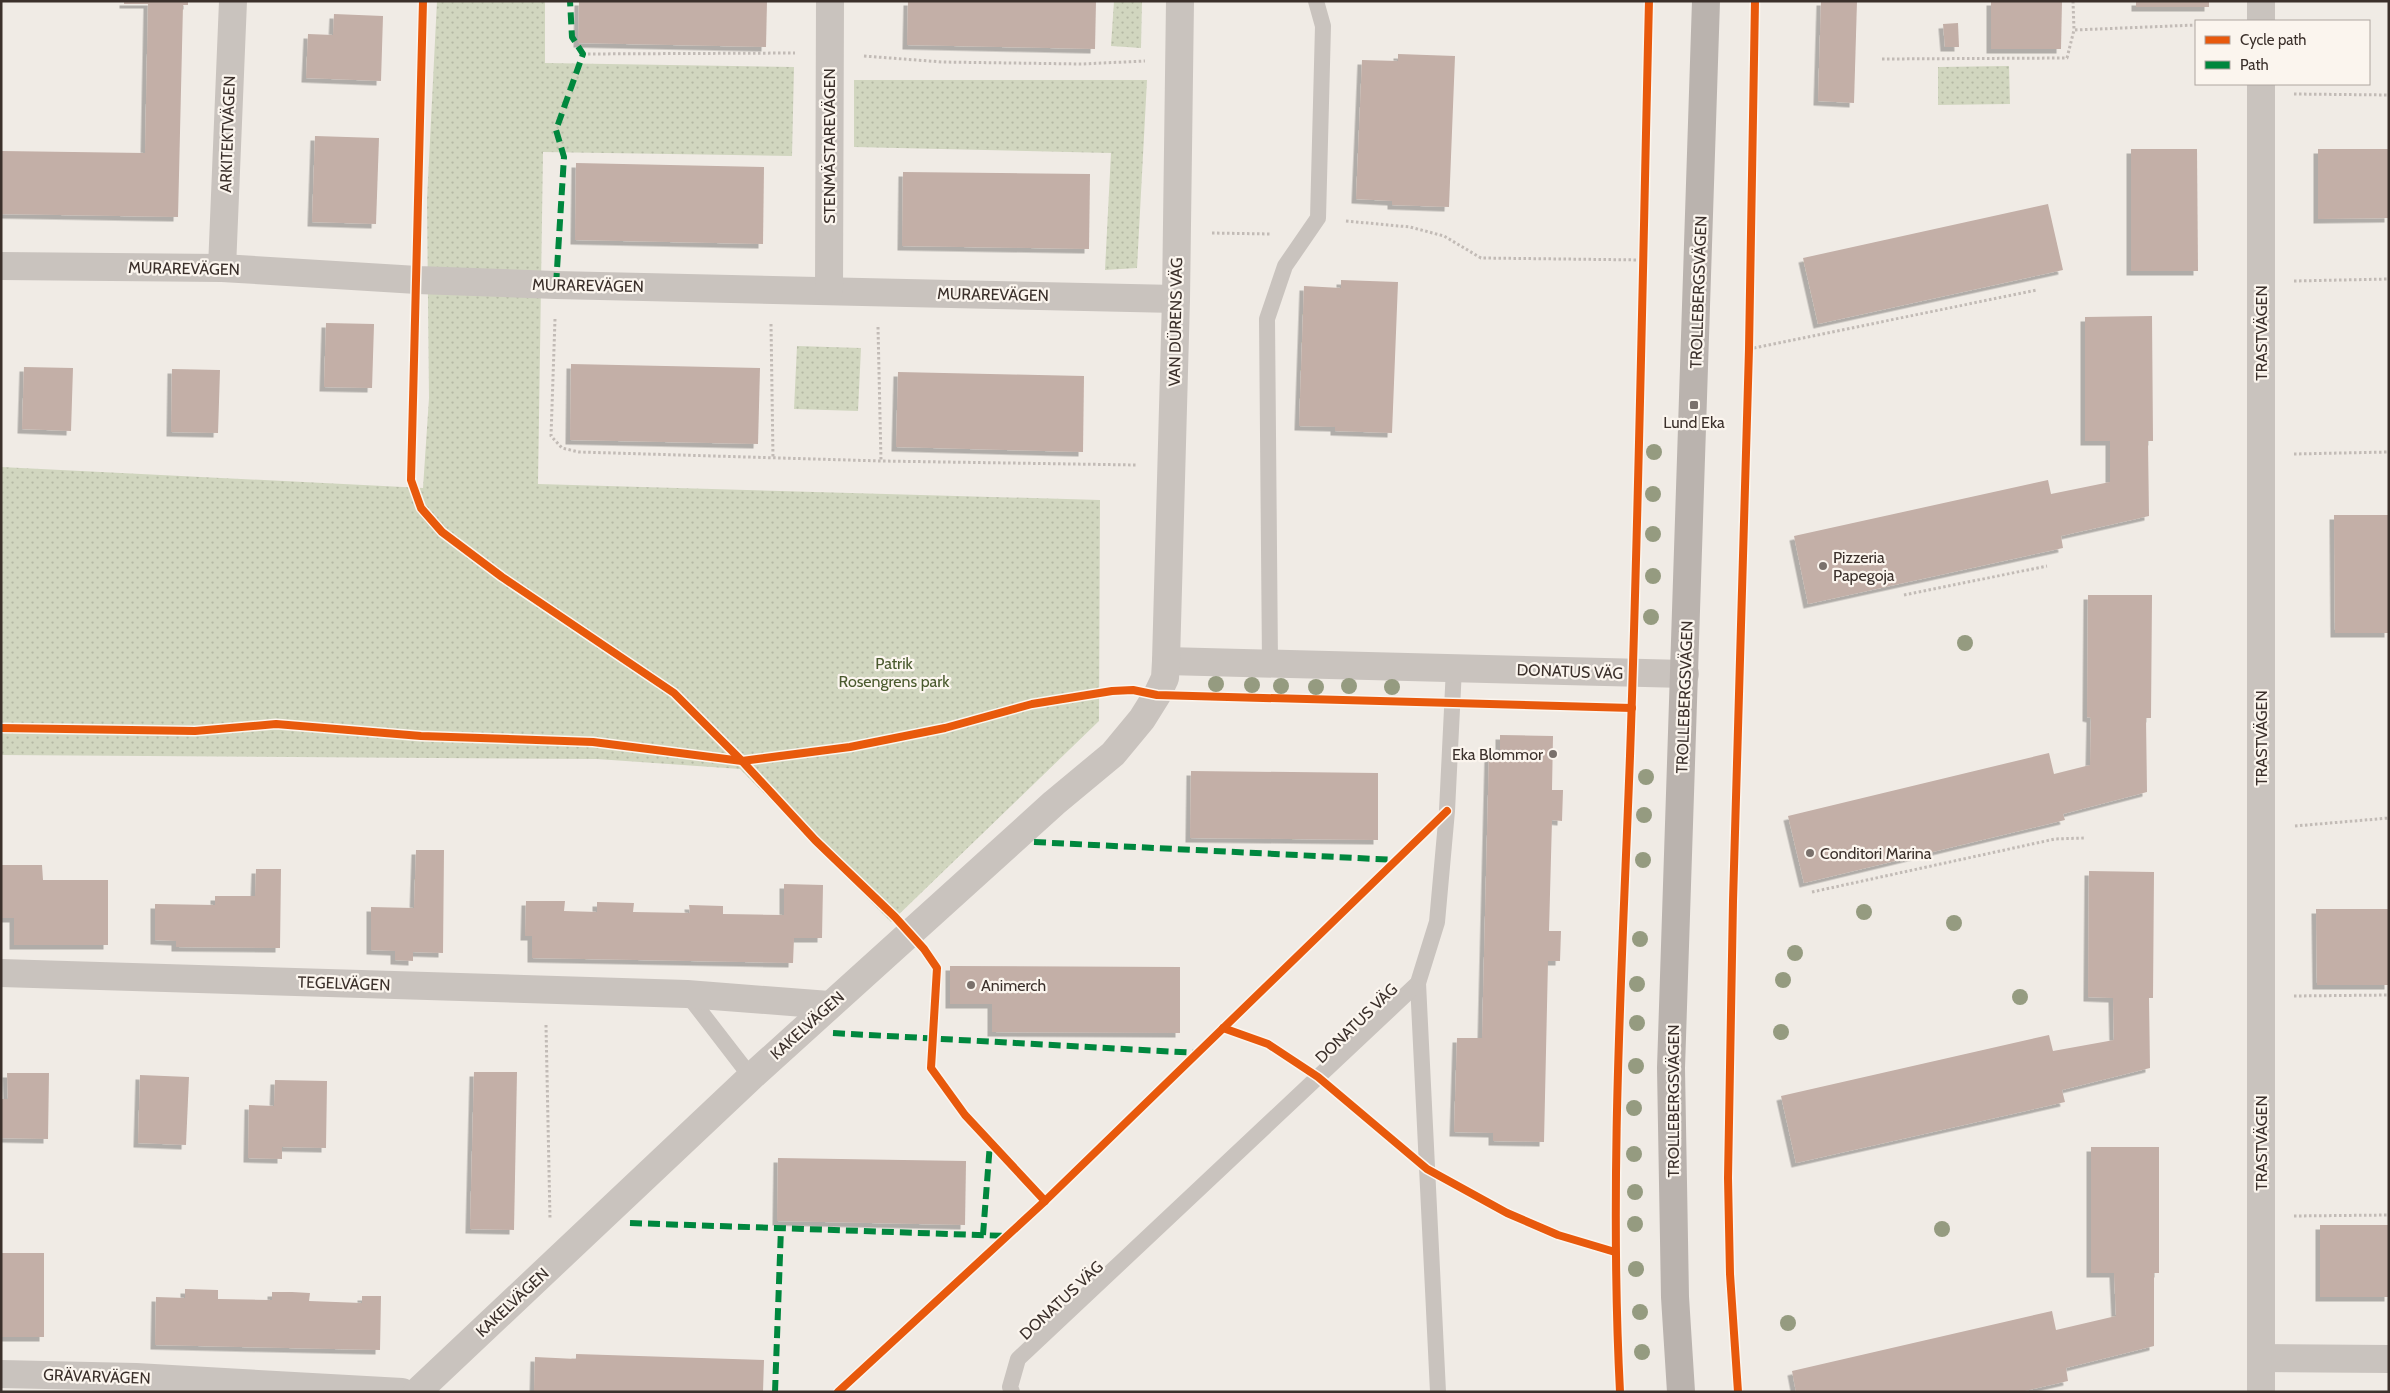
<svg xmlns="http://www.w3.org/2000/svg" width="2390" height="1393" font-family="Cabin,sans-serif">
	<defs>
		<pattern id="grass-dots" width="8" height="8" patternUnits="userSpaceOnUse" patternTransform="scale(1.25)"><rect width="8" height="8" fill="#d1d6bf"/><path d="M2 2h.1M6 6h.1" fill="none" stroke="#b4b8a4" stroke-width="1.8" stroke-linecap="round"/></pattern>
		<filter id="shadow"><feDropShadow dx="-4.5" dy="4.5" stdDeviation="0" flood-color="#0004"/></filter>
	</defs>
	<rect width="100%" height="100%" fill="#f0ebe5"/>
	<g fill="url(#grass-dots)">
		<path d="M 437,1 L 545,1 L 545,63 L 794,67 L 792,156 L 543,152 L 538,484 L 1100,500 L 1099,721 L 891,922 L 740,769 L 597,759 L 1,755 L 1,467 L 423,488 L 429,398 L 427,200 Z"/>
		<path d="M 1114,1 L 1142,1 L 1141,48 L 1111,46 Z"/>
		<path d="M 2009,66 L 2010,104 L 1938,105 L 1938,67 Z"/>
		<path d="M 854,80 L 1147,80 L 1137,268 L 1105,270 L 1111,153 L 854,147 Z"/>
		<path d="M 797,346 L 861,348 L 858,411 L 794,409 Z"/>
	</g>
	<g fill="#c3afa7" filter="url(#shadow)">
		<path d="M 124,1 L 188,1 L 188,5 L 183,5 L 178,217 L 1,214 L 1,151 L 145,153 L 148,4 L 124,4 Z"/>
		<path d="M 579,1 L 767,1 L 766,47 L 578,43 Z"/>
		<path d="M 908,1 L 1096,1 L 1095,49 L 907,45 Z"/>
		<path d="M 1821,1 L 1857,1 L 1854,103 L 1818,101 Z"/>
		<path d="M 1991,1 L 2062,1 L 2061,49 L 1991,49 Z"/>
		<rect x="2136" y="1" width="73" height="6"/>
		<path d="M 334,14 L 383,16 L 381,81 L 306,78 L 308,34 L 333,35 Z"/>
		<path d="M 1958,23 L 1959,47 L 1945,47 L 1943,24 Z"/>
		<path d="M 1398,54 L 1455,56 L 1449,207 L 1392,205 L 1392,201 L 1356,199 L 1362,60 L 1398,61 Z"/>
		<path d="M 315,136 L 379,138 L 376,224 L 312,222 Z"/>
		<path d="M 2131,149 L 2197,149 L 2198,271 L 2131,271 Z"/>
		<path d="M 2318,149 L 2389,149 L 2389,218 L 2318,219 Z"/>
		<path d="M 576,163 L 764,167 L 763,244 L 575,240 Z"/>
		<path d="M 903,172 L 1090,174 L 1089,249 L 902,246 Z"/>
		<path d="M 2048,204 L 2063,270 L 1818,324 L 1803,258 Z"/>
		<path d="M 1341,280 L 1398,282 L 1392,433 L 1335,431 L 1335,427 L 1299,426 L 1304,286 L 1341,288 Z"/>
		<path d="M 2152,316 L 2153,441 L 2148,441 L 2149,516 L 2061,536 L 2063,548 L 1808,604 L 1794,536 L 2048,480 L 2051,494 L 2110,482 L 2110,441 L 2085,441 L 2085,317 Z"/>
		<path d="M 326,323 L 374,324 L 372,388 L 324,387 Z"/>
		<path d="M 571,364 L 760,368 L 758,444 L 570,440 Z"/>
		<path d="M 24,367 L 73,368 L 71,431 L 22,429 Z"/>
		<path d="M 172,369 L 220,370 L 218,433 L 171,432 Z"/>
		<path d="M 898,372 L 1084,376 L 1083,452 L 896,447 Z"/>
		<path d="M 2334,515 L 2389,515 L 2389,633 L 2335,633 Z"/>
		<path d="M 2088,595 L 2152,595 L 2151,718 L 2146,718 L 2147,792 L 2063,814 L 2065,820 L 1804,883 L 1788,816 L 2049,753 L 2054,774 L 2090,765 L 2091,718 L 2087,717 Z"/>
		<path d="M 1500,735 L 1553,736 L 1552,790 L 1563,790 L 1562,821 L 1552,820 L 1549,931 L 1561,931 L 1560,961 L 1548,961 L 1544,1142 L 1493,1141 L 1493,1133 L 1454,1132 L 1457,1038 L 1482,1038 L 1489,754 L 1500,754 Z"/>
		<path d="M 1191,771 L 1378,773 L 1378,840 L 1190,838 Z"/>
		<path d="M 416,850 L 444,850 L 443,953 L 413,952 L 413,961 L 395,960 L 395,951 L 371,950 L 371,907 L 414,908 Z"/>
		<path d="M 1,865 L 42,865 L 43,880 L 108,880 L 108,945 L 14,945 L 14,918 L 1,918 Z"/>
		<path d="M 256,869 L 281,869 L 280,948 L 176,947 L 176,941 L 155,940 L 155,904 L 215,905 L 215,896 L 255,896 Z"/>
		<path d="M 2089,871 L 2154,872 L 2153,998 L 2149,998 L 2150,1068 L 2062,1090 L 2065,1102 L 1796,1163 L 1781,1096 L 2049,1035 L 2053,1051 L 2114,1040 L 2113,998 L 2088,997 Z"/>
		<path d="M 784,884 L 823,885 L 822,938 L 794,938 L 793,963 L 532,958 L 532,936 L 525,936 L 526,901 L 565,901 L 564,911 L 597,912 L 597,902 L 634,903 L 633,912 L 690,913 L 689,905 L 723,906 L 723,914 L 784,915 Z"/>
		<path d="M 2316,909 L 2389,909 L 2389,985 L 2317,985 Z"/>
		<path d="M 950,966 L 1180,967 L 1180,1033 L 992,1032 L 992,1004 L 950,1004 Z"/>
		<path d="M 474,1072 L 517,1072 L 514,1230 L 470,1229 Z"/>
		<path d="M 7,1073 L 49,1073 L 48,1139 L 1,1138 L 1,1099 L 8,1099 Z"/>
		<path d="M 140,1075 L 189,1077 L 186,1145 L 138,1143 Z"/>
		<path d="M 275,1080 L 327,1081 L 326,1148 L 282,1147 L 282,1159 L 248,1158 L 249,1105 L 274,1106 Z"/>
		<path d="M 2091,1147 L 2159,1147 L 2159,1273 L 2154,1273 L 2154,1346 L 2066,1368 L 2068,1381 L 2020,1392 L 1796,1392 L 1792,1371 L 2052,1311 L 2056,1330 L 2116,1316 L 2114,1273 L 2091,1273 Z"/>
		<path d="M 778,1158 L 966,1161 L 965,1225 L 777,1221 Z"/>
		<rect x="2320" y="1225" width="69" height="72"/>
		<rect x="1" y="1253" width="43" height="84"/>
		<path d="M 185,1289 L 218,1290 L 218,1299 L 272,1300 L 272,1292 L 292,1292 L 310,1293 L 309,1301 L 362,1303 L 362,1296 L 381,1296 L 380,1350 L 155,1345 L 156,1297 L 185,1298 Z"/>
		<path d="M 576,1354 L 764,1360 L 763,1392 L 534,1392 L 535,1357 L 576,1359 Z"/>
	</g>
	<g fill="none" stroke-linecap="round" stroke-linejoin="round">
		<g stroke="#c2bbb6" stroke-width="3" stroke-dasharray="2.5 2.5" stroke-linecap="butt">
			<path d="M 2073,1 L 2074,30 L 2196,25"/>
			<path d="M 583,54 L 795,53"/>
			<path d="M 864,56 L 942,62 L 1082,64 L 1145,61"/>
			<path d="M 1882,59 L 2067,58 L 2074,30"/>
			<path d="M 2294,94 L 2389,95"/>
			<path d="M 1346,221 L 1410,227 L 1444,236 L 1481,258 L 1643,260"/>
			<path d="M 1212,233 L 1271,234"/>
			<path d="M 2294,281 L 2389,279"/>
			<path d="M 555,319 L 551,436 L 562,448 L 579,452 L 881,461 L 1136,465"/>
			<path d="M 771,324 L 773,458"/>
			<path d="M 878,327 L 881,461"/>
			<path d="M 1749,349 L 2037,290"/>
			<path d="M 2294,454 L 2389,452"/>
			<path d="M 1904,595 L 2047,566"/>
			<path d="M 2295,826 L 2389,818"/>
			<path d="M 1812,892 L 2055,839 L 2085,838"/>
			<path d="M 2294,996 L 2389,995"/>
			<path d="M 546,1025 L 550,1219"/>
			<path d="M 2294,1216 L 2389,1215"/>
			<path d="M 1616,1392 L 1620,1391"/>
		</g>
		<g stroke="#c9c3be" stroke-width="16">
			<path d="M 1270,663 L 1267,319 L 1285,266 L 1318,218 L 1323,26 L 1316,1"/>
			<path d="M 1418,983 L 1438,1392"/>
			<path d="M 687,994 L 751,1077"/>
			<path d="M 1012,1392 L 1010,1387 L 1018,1359 L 1418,983 L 1437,922 L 1447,811 L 1454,668"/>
		</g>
		<g stroke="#c9c3be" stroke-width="28">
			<path d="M 2261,1 L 2261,21"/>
			<path d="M 1,266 L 222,268 L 417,280 L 556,285 L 1176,299"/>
			<path d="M 222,268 L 233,1"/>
			<path d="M 829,290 L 830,1"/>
			<path d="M 1166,661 L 1685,674"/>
			<path d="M 1,973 L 687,994 L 829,1005"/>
			<path d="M 2261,1358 L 2389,1359"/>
			<path d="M 1,1374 L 136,1377 L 402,1392"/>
			<path d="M 417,1392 L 751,1077 L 1054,803 L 1113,754 L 1142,719 L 1157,695 L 1165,678 L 1166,661 L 1176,299 L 1180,1"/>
			<path d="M 2261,1392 L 2261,84"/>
		</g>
		<path stroke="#bab3ae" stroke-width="28" d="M 1681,1392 L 1675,1297 L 1671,1068 L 1706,1"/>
		<g stroke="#00873e" stroke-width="6" stroke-dasharray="12 6" stroke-linecap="butt">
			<path d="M 556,285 L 564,157 L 556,130 L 583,54 L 572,37 L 570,1"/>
			<path d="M 1034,842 L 1397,860"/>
			<path d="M 833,1033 L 1198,1053"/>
			<path d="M 630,1223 L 1008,1236"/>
			<path d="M 983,1235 L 990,1143"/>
			<path d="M 775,1392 L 781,1228"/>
		</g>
		<g stroke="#fbf5ee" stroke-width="11">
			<g id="cycleway">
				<path d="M 423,1 L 411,480 L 421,508 L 442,532 L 502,577 L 674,693 L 742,761 L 815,840 L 895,917 L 924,949 L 937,968 L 931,1068 L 965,1115 L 1045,1201"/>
				<path d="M 1,728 L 195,731 L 276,724 L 421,736 L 593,742 L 742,761 L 850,747 L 945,728 L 1032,704 L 1112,691 L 1133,690 L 1157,695 L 1632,708"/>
				<path d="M 1223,1028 L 1268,1044 L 1318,1077 L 1427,1169 L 1507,1213 L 1558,1235 L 1615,1252"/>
				<path d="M 838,1392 L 1045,1201 L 1447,811"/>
				<path d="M 1620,1392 C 1609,1180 1622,968 1630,756 C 1639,504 1643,253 1649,1"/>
				<path d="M 1738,1392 L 1730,1274 L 1728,1178 L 1733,901 L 1749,349 L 1755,1"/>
			</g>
		</g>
		<use href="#cycleway" stroke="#e8590c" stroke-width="8"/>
	</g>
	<g fill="#959b80">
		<circle cx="1654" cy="452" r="8"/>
		<circle cx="1653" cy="494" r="8"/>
		<circle cx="1653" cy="534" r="8"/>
		<circle cx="1653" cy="576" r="8"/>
		<circle cx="1651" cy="617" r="8"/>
		<circle cx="1965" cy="643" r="8"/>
		<circle cx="1216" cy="684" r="8"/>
		<circle cx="1252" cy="685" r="8"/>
		<circle cx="1281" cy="686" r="8"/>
		<circle cx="1349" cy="686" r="8"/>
		<circle cx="1316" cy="687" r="8"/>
		<circle cx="1392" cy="687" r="8"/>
		<circle cx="1646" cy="777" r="8"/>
		<circle cx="1644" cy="815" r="8"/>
		<circle cx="1643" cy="860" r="8"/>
		<circle cx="1864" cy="912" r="8"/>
		<circle cx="1954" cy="923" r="8"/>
		<circle cx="1640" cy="939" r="8"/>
		<circle cx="1795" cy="953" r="8"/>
		<circle cx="1783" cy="980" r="8"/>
		<circle cx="1637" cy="984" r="8"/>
		<circle cx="2020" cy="997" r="8"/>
		<circle cx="1637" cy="1023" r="8"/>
		<circle cx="1781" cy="1032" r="8"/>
		<circle cx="1636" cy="1066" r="8"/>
		<circle cx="1634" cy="1108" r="8"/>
		<circle cx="1634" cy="1154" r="8"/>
		<circle cx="1635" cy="1192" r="8"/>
		<circle cx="1635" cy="1224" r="8"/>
		<circle cx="1942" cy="1229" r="8"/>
		<circle cx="1636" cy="1269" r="8"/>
		<circle cx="1640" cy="1312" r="8"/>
		<circle cx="1788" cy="1323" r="8"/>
		<circle cx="1642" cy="1352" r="8"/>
	</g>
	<g fill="#7a716c" stroke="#fbf5ee" stroke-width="2">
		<rect x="1689" y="400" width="10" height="10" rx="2.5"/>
		<circle cx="1823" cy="566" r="5"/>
		<circle cx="1553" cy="754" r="5"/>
		<circle cx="1810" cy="853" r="5"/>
		<circle cx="971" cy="985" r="5"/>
	</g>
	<g text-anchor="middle" stroke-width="4.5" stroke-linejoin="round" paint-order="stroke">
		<g font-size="16" fill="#3b302b" stroke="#fbf5ee">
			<text transform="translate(227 134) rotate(-88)" y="6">ARKITEKTVÄGEN</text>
			<text transform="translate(829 146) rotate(-90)" y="6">STENMÄSTAREVÄGEN</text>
			<text transform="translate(184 268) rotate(1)" y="6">MURAREVÄGEN</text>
			<text transform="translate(588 285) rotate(1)" y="6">MURAREVÄGEN</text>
			<text transform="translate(1698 292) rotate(-88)" y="6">TROLLEBERGSVÄGEN</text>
			<text transform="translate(993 294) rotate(1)" y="6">MURAREVÄGEN</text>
			<text transform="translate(1175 322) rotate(-89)" y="6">VAN DÜRENS VÄG</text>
			<text transform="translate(2261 333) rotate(-90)" y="6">TRASTVÄGEN</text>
			<text transform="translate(1570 671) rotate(2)" y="6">DONATUS VÄG</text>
			<text transform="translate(1684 697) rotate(-88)" y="6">TROLLEBERGSVÄGEN</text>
			<text transform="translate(2261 738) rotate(-90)" y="6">TRASTVÄGEN</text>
			<text transform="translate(344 983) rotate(2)" y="6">TEGELVÄGEN</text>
			<text transform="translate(1356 1023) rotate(-44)" y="6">DONATUS VÄG</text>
			<text transform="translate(807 1025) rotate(-42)" y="6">KAKELVÄGEN</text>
			<text transform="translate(1673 1101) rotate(-90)" y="6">TROLLEBERGSVÄGEN</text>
			<text transform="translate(2261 1143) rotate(-90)" y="6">TRASTVÄGEN</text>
			<text transform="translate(1061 1300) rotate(-43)" y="6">DONATUS VÄG</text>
			<text transform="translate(512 1302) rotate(-43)" y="6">KAKELVÄGEN</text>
			<text transform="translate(97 1376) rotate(2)" y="6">GRÄVARVÄGEN</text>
		</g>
		<g font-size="16" fill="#3b302b" stroke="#fbf5ee" text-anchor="start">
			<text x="1694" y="428" text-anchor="middle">Lund Eka</text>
			<text x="1833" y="563">Pizzeria<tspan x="1833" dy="18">Papegoja</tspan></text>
			<text x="1543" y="760" text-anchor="end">Eka Blommor</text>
			<text x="1820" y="859">Conditori Marina</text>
			<text x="981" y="991">Animerch</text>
		</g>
		<g font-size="16" fill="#4a5a2e" stroke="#fbf5ee">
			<text x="894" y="669">Patrik<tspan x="894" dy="18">Rosengrens park</tspan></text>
		</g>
	</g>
	<rect width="2390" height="1393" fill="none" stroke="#3b302b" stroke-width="5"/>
	<rect x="2195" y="20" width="175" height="65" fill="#fbf5ee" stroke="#aea6a0"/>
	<rect x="2205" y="36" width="25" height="8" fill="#e8590c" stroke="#aea6a0"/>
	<text x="2240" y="45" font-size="15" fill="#3b302b">Cycle path</text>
	<rect x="2205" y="61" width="25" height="8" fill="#00873e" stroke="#aea6a0"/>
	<text x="2240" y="70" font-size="15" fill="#3b302b">Path</text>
</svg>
